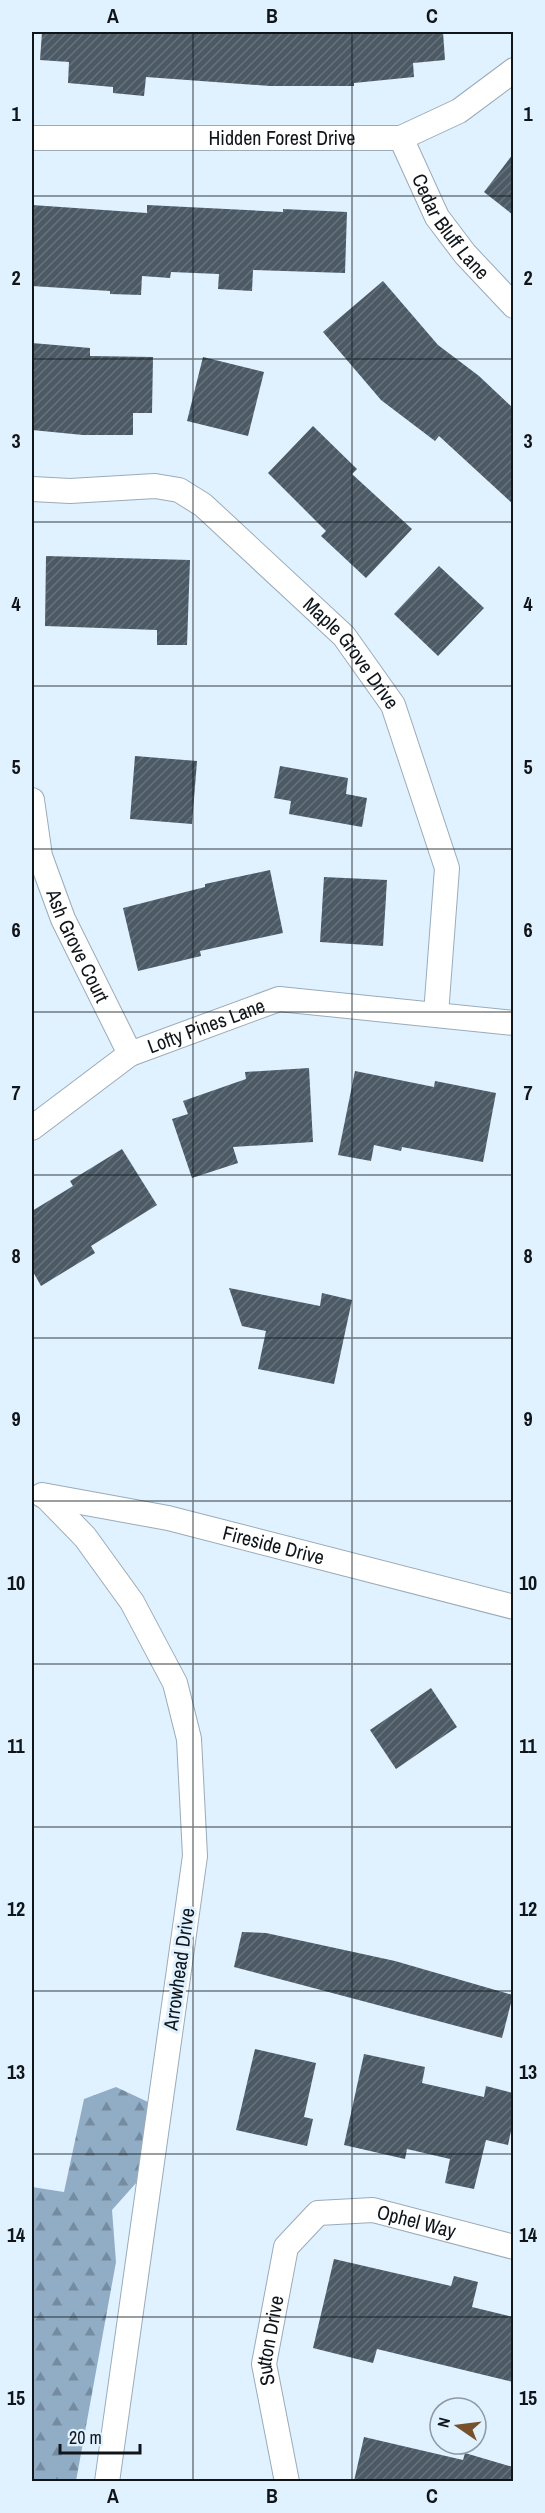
<svg xmlns="http://www.w3.org/2000/svg" width="545" height="2513" font-family="'Archivo Narrow',sans-serif">
	<defs>
		<pattern id="forest-firs" width="22" height="20" patternUnits="userSpaceOnUse" patternTransform="scale(1.5)"><rect width="22" height="20" fill="#91adc6"/><path d="M5 1l3.5 6h-7zM16 11l3.5 6h-7z" fill="#758ca0"/></pattern>
		<pattern id="building-hatch" width="6" height="6" patternUnits="userSpaceOnUse" patternTransform="scale(1.5)"><rect width="6" height="6" fill="#4c5a65"/><path d="M-1 1l2-2M0 6l6-6M5 7l2-2" fill="none" stroke="#67727a"/></pattern>
	</defs>
	<rect width="100%" height="100%" fill="#e0f1ff"/>
	<path fill="url(#forest-firs)" d="M 116,2087 L 148,2102 L 145,2173 L 112,2210 L 116,2262 L 76,2481 L 32,2481 L 32,2187 L 64,2192 L 84,2099 Z"/>
	<g fill="url(#building-hatch)">
		<path d="M 42,32 L 443,32 L 445,60 L 413,63 L 414,77 L 354,83 L 354,86 L 270,86 L 146,77 L 144,96 L 113,93 L 113,87 L 68,83 L 69,62 L 40,60 Z"/>
		<path d="M 513,154 L 513,215 L 484,192 Z"/>
		<path d="M 32,205 L 147,213 L 147,205 L 283,212 L 283,209 L 347,212 L 345,273 L 253,270 L 252,291 L 218,289 L 219,274 L 171,272 L 170,278 L 142,276 L 141,295 L 110,294 L 110,291 L 32,286 Z"/>
		<path d="M 383,281 L 438,345 L 479,376 L 513,408 L 513,504 L 439,436 L 435,441 L 381,400 L 323,332 Z"/>
		<path d="M 32,343 L 90,348 L 90,356 L 153,357 L 152,413 L 133,413 L 133,435 L 83,435 L 32,430 Z"/>
		<path d="M 203,357 L 264,372 L 248,436 L 187,421 Z"/>
		<path d="M 313,426 L 357,469 L 352,474 L 412,529 L 366,578 L 321,536 L 326,531 L 268,473 Z"/>
		<path d="M 46,556 L 190,560 L 187,645 L 157,645 L 157,630 L 45,626 Z"/>
		<path d="M 439,566 L 484,608 L 438,656 L 394,614 Z"/>
		<path d="M 135,756 L 197,761 L 192,824 L 130,819 Z"/>
		<path d="M 280,766 L 348,778 L 346,794 L 367,798 L 362,827 L 289,814 L 291,801 L 274,798 Z"/>
		<path d="M 270,870 L 283,933 L 200,951 L 201,956 L 138,971 L 123,908 L 205,887 L 205,884 Z"/>
		<path d="M 324,877 L 387,880 L 383,946 L 320,942 Z"/>
		<path d="M 309,1068 L 313,1142 L 233,1147 L 238,1163 L 192,1178 L 172,1119 L 188,1114 L 183,1101 L 246,1079 L 245,1072 Z"/>
		<path d="M 355,1071 L 434,1087 L 435,1081 L 496,1093 L 483,1162 L 402,1147 L 401,1151 L 374,1145 L 371,1161 L 338,1155 Z"/>
		<path d="M 122,1149 L 157,1205 L 91,1246 L 95,1253 L 41,1286 L 32,1270 L 32,1211 L 73,1186 L 70,1181 Z"/>
		<path d="M 229,1288 L 320,1306 L 322,1293 L 352,1300 L 334,1384 L 258,1369 L 266,1331 L 242,1326 Z"/>
		<path d="M 431,1688 L 457,1727 L 396,1769 L 370,1730 Z"/>
		<path d="M 242,1932 L 266,1933 L 395,1961 L 513,1995 L 502,2038 L 234,1967 Z"/>
		<path d="M 255,2049 L 316,2063 L 304,2117 L 313,2119 L 307,2146 L 236,2130 Z"/>
		<path d="M 364,2054 L 425,2067 L 422,2083 L 484,2097 L 486,2086 L 513,2093 L 513,2122 L 508,2145 L 486,2140 L 474,2189 L 445,2183 L 450,2159 L 407,2149 L 405,2159 L 344,2145 Z"/>
		<path d="M 334,2259 L 451,2286 L 454,2276 L 478,2282 L 472,2307 L 513,2317 L 513,2382 L 377,2349 L 373,2363 L 313,2348 Z"/>
		<path d="M 364,2437 L 463,2460 L 465,2453 L 513,2467 L 513,2481 L 354,2481 Z"/>
	</g>
	<g fill="none" stroke-linecap="round" stroke-linejoin="round">
		<g stroke="#9babb8" stroke-width="26">
			<g id="minor">
				<path id="s1" d="M 32,138 L 401,138 L 459,111 L 514,70"/>
				<path id="s2" d="M 401,138 L 437,217 L 465,254 L 514,306"/>
				<path id="s3" d="M 32,489 L 70,491 L 155,486 L 179,490 L 203,505 L 344,636 L 393,705 L 447,868 L 436,1014"/>
				<path id="s4" d="M 32,800 L 40,856 L 63,919 L 130,1054"/>
				<path id="s5" d="M 32,1128 L 130,1054 L 279,999 L 514,1023"/>
				<path id="s6" d="M 42,1495 L 168,1518 L 514,1607"/>
				<path d="M 45,1496 L 85,1537 L 132,1602 L 175,1683 L 189,1739 L 195,1856 L 107,2482"/>
				<path id="s7" d="M 287,2482 L 264,2364 L 286,2247 L 318,2213 L 373,2210 L 514,2247"/>
			</g>
		</g>
		<use href="#minor" stroke="#fff" stroke-width="24"/>
	</g>
	<path fill="none" stroke="#10151a" stroke-width="1.5" stroke-opacity="0.55" d="M 193,32 L 193,2482M 352,32 L 352,2482M 32,196 L 514,196M 32,359 L 514,359M 32,522 L 514,522M 32,686 L 514,686M 32,849 L 514,849M 32,1012 L 514,1012M 32,1175 L 514,1175M 32,1338 L 514,1338M 32,1501 L 514,1501M 32,1664 L 514,1664M 32,1827 L 514,1827M 32,1991 L 514,1991M 32,2154 L 514,2154M 32,2317 L 514,2317"/>
	<g text-anchor="middle" stroke-width="6" stroke-linejoin="round" paint-order="stroke">
		<g font-size="20" fill="#10151a" stroke="#e0f1ff">
			<text dy="7" stroke="none"><textPath href="#s1" startOffset="250">Hidden Forest Drive</textPath></text>
			<text dy="7" stroke="none"><textPath href="#s2" startOffset="102">Cedar Bluff Lane</textPath></text>
			<text dy="7" stroke="none"><textPath href="#s3" startOffset="386">Maple Grove Drive</textPath></text>
			<text dy="7" stroke="none"><textPath href="#s4" startOffset="154">Ash Grove Court</textPath></text>
			<text dy="7" stroke="none"><textPath href="#s5" startOffset="204">Lofty Pines Lane</textPath></text>
			<text dy="7" stroke="none"><textPath href="#s6" startOffset="237">Fireside Drive</textPath></text>
			<text transform="translate(179 1969) rotate(-82)" y="7">Arrowhead Drive</text>
			<text dy="7" stroke="none"><textPath href="#s7" startOffset="386">Ophel Way</textPath></text>
			<text dy="7" stroke="none"><textPath href="#s7" startOffset="144">Sutton Drive</textPath></text>
		</g>
	</g>
	<rect width="545" height="2513" fill="none" stroke="#e0f1ff" stroke-width="66"/>
	<g transform="translate(458 2426) rotate(284)"><circle r="28" fill="#e0f1ff" stroke="#8d99a3" stroke-width="1.5"/>
	<path d="M0-4.5L10 22L0 15L-10 22Z" fill="#76512c"/>
	<text y="-9" font-size="16" font-weight="bold" text-anchor="middle" fill="#10151a">N</text>
	</g>
	<path d="M60 2444v9h80v-9" fill="none" stroke="#10151a" stroke-width="3"/>
	<text x="69" y="2444" font-size="18" fill="#10151a" stroke="#e0f1ff" stroke-width="4.5" paint-order="stroke">20 m</text>
	<rect x="33" y="33" width="479" height="2447" fill="none" stroke="#10151a" stroke-width="2"/>
	<g font-size="20" text-anchor="middle" font-weight="bold" fill="#10151a">
		<text x="113" y="23">A</text>
		<text x="272" y="23">B</text>
		<text x="432" y="23">C</text>
		<text x="16" y="121">1</text>
		<text x="528" y="121">1</text>
		<text x="16" y="285">2</text>
		<text x="528" y="285">2</text>
		<text x="16" y="448">3</text>
		<text x="528" y="448">3</text>
		<text x="16" y="611">4</text>
		<text x="528" y="611">4</text>
		<text x="16" y="774">5</text>
		<text x="528" y="774">5</text>
		<text x="16" y="937">6</text>
		<text x="528" y="937">6</text>
		<text x="16" y="1100">7</text>
		<text x="528" y="1100">7</text>
		<text x="16" y="1263">8</text>
		<text x="528" y="1263">8</text>
		<text x="16" y="1426">9</text>
		<text x="528" y="1426">9</text>
		<text x="16" y="1590">10</text>
		<text x="528" y="1590">10</text>
		<text x="16" y="1753">11</text>
		<text x="528" y="1753">11</text>
		<text x="16" y="1916">12</text>
		<text x="528" y="1916">12</text>
		<text x="16" y="2079">13</text>
		<text x="528" y="2079">13</text>
		<text x="16" y="2242">14</text>
		<text x="528" y="2242">14</text>
		<text x="16" y="2405">15</text>
		<text x="528" y="2405">15</text>
		<text x="113" y="2503">A</text>
		<text x="272" y="2503">B</text>
		<text x="432" y="2503">C</text>
	</g>
</svg>
